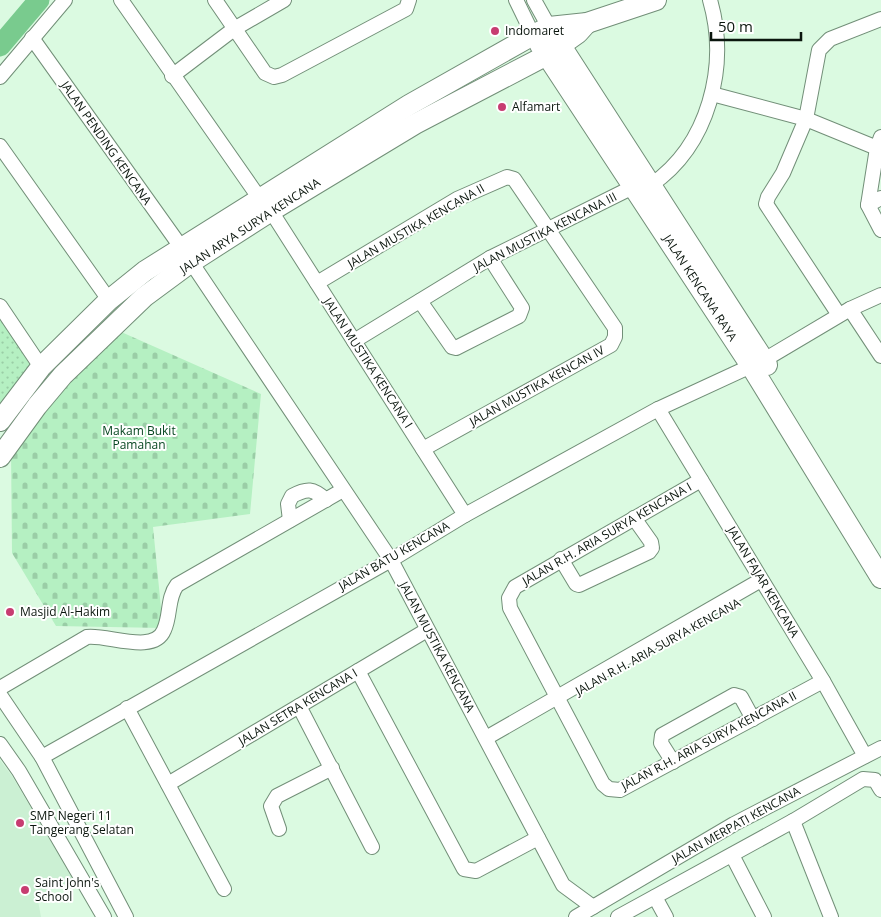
<svg xmlns="http://www.w3.org/2000/svg" width="881" height="917" font-family="'Open Sans',sans-serif">
	<defs>
		<pattern id="cemetery-stones" width="16" height="16" patternUnits="userSpaceOnUse" patternTransform="scale(1.25)"><rect width="16" height="16" fill="#b5f0c2"/><path d="M2 7V4a2 2 0 0 1 4 0v3zM10 15v-3a2 2 0 0 1 4 0v3z" fill="#9acda6"/></pattern>
		<pattern id="park-dots" width="8" height="8" patternUnits="userSpaceOnUse" patternTransform="scale(1.25)"><rect width="8" height="8" fill="#b5f0c2"/><path d="M2 2h.1M6 6h.1" fill="none" stroke="#9acda6" stroke-width="1.8" stroke-linecap="round"/></pattern>
	</defs>
	<rect width="100%" height="100%" fill="#dbfae1"/>
	<path fill="#cbf0d3" d="M 0,760 L 12,776 L 74,880 L 37,895 L 41,917 L 0,917 Z"/>
	<path fill="url(#cemetery-stones)" d="M 119,331 L 261,394 L 250,514 L 153,527 L 163,628 L 56,626 L 12,553 L 11,451 L 41,407 Z"/>
	<path fill="url(#park-dots)" d="M 0,317 L 32,368 L 0,409 Z"/>
	<g fill="none" stroke-linecap="round" stroke-linejoin="round">
		<path stroke="#79cb8e" stroke-width="21" d="M 0,46 L 39,0"/>
		<g stroke="#728f78" stroke-width="16">
			<g id="street">
				<path d="M 121,0 L 260,199"/>
				<path d="M 215,0 L 265,73 L 274,77 L 282,75 L 406,9 L 409,0"/>
				<path d="M 516,0 L 533,35"/>
				<path d="M 534,0 L 549,27"/>
				<path d="M 32,38 L 181,247 L 391,560 L 563,885 L 593,907"/>
				<path d="M 172,76 L 234,29 L 284,0"/>
				<path d="M 0,77 L 65,0"/>
				<path d="M 712,94 L 806,119 L 877,148"/>
				<path d="M 881,137 L 877,148 L 868,205 L 881,230"/>
				<path d="M 0,146 L 109,300"/>
				<path d="M 651,185 C 709,145 729,66 710,0"/>
				<path d="M 868,205 L 881,198"/>
				<path d="M 271,211 L 465,515"/>
				<path d="M 317,283 L 457,199 L 507,177 L 514,179 L 615,328 L 615,337 L 611,345 L 423,449"/>
				<path d="M 420,301 L 452,347 L 456,348 L 519,316 L 522,308 L 490,258"/>
				<path d="M 0,306 L 41,367"/>
				<path d="M 850,309 L 881,356"/>
				<path d="M 839,315 L 766,204 L 768,197 L 783,173 L 806,119 L 819,50 L 830,39 L 881,19"/>
				<path d="M 354,341 L 490,258 L 633,187"/>
				<path d="M 658,409 L 823,681 L 865,756"/>
				<path d="M 701,480 L 515,587 L 509,598 L 510,608 L 603,784 L 609,789 L 620,790 L 823,681"/>
				<path d="M 290,520 L 288,504 L 292,496 C 307,488 313,488 326,500"/>
				<path d="M 561,559 L 576,584 L 579,585 L 649,552 L 652,548 L 651,542 L 634,518"/>
				<path d="M 358,671 L 464,869 L 476,871 L 538,838"/>
				<path d="M 0,688 L 87,637 C 107,634 154,655 164,630 C 171,615 167,598 177,585 L 343,490"/>
				<path d="M 0,695 L 42,757 L 126,917"/>
				<path d="M 299,706 L 372,847"/>
				<path d="M 127,708 L 224,889"/>
				<path d="M 486,738 L 761,580"/>
				<path d="M 0,744 L 19,771 L 104,917"/>
				<path d="M 42,757 L 391,560 L 465,515 L 658,409 L 764,360 L 850,309 L 881,295"/>
				<path d="M 673,762 L 661,743 L 662,735 L 734,695 L 741,697 L 753,719"/>
				<path d="M 168,784 L 427,630"/>
				<path d="M 793,821 L 831,917"/>
				<path d="M 279,829 L 271,806 L 277,796 L 332,768"/>
				<path d="M 732,855 L 764,917"/>
				<path d="M 655,897 L 666,917"/>
				<path d="M 576,917 L 734,824 L 881,748"/>
				<path d="M 618,917 L 793,821 L 863,779 L 875,780 L 881,790"/>
			</g>
		</g>
		<g stroke="#728f78" stroke-width="22">
			<g id="secondary">
				<path d="M 554,35 L 767,365"/>
				<path d="M 540,45 L 751,366 L 881,578"/>
				<path d="M 0,421 L 41,367 L 109,300 L 145,271 L 409,105 L 533,35 L 549,27 L 587,23 L 656,0"/>
				<path d="M 0,457 L 37,406 L 63,375 L 144,297 L 190,263 L 271,211 L 415,124 L 547,55 L 578,33 L 587,23"/>
			</g>
		</g>
		<use href="#street" stroke="#fff" stroke-width="14"/>
		<use href="#secondary" stroke="#fff" stroke-width="20"/>
	</g>
	<g fill="#c73c71" stroke="#fff" stroke-width="2">
		<circle cx="495" cy="31" r="5"/>
		<circle cx="502" cy="107" r="5"/>
		<circle cx="10" cy="612" r="5"/>
		<circle cx="20" cy="823" r="5"/>
		<circle cx="25" cy="890" r="5"/>
	</g>
	<g text-anchor="middle" stroke-width="4" stroke-linejoin="round" paint-order="stroke">
		<g font-size="12" fill="#0b160e" stroke="#fff" text-anchor="start">
			<text x="505" y="35">Indomaret</text>
			<text x="512" y="111">Alfamart</text>
			<text x="20" y="616">Masjid Al-Hakim</text>
			<text x="30" y="820">SMP Negeri 11<tspan x="30" dy="14">Tangerang Selatan</tspan></text>
			<text x="35" y="887">Saint John's<tspan x="35" dy="14">School</tspan></text>
		</g>
		<g font-size="12" fill="#0b160e" stroke="#fff">
			<text transform="translate(106 143) rotate(55)" y="4">JALAN PENDING KENCANA</text>
			<text transform="translate(250 226) rotate(-33)" y="4">JALAN ARYA SURYA KENCANA</text>
			<text transform="translate(416 226) rotate(-30)" y="4">JALAN MUSTIKA KENCANA II</text>
			<text transform="translate(545 232) rotate(-27)" y="4">JALAN MUSTIKA KENCANA III</text>
			<text transform="translate(700 288) rotate(57)" y="4">JALAN KENCANA RAYA</text>
			<text transform="translate(368 363) rotate(57)" y="4">JALAN MUSTIKA KENCANA I</text>
			<text transform="translate(537 386) rotate(-29)" y="4">JALAN MUSTIKA KENCAN IV</text>
			<text transform="translate(607 534) rotate(-30)" y="4">JALAN R.H. ARIA SURYA KENCANA I</text>
			<text transform="translate(394 556) rotate(-30)" y="4">JALAN BATU KENCANA</text>
			<text transform="translate(763 582) rotate(59)" y="4">JALAN FAJAR KENCANA</text>
			<text transform="translate(437 647) rotate(62)" y="4">JALAN MUSTIKA KENCANA</text>
			<text transform="translate(658 647) rotate(-29)" y="4">JALAN R.H. ARIA SURYA KENCANA</text>
			<text transform="translate(298 707) rotate(-31)" y="4">JALAN SETRA KENCANA I</text>
			<text transform="translate(709 741) rotate(-28)" y="4">JALAN R.H. ARIA SURYA KENCANA II</text>
			<text transform="translate(736 825) rotate(-29)" y="4">JALAN MERPATI KENCANA</text>
		</g>
		<g font-size="12" fill="#074721" stroke="#fff">
			<text x="139" y="435">Makam Bukit<tspan x="139" dy="14">Pamahan</tspan></text>
		</g>
	</g>
	<path d="M711 32v8h90v-8" fill="none" stroke="#0b160e" stroke-width="2.5"/>
	<text x="718" y="32" font-size="15" fill="#0b160e" stroke="#ffffff" stroke-width="4" paint-order="stroke">50 m</text>
</svg>
